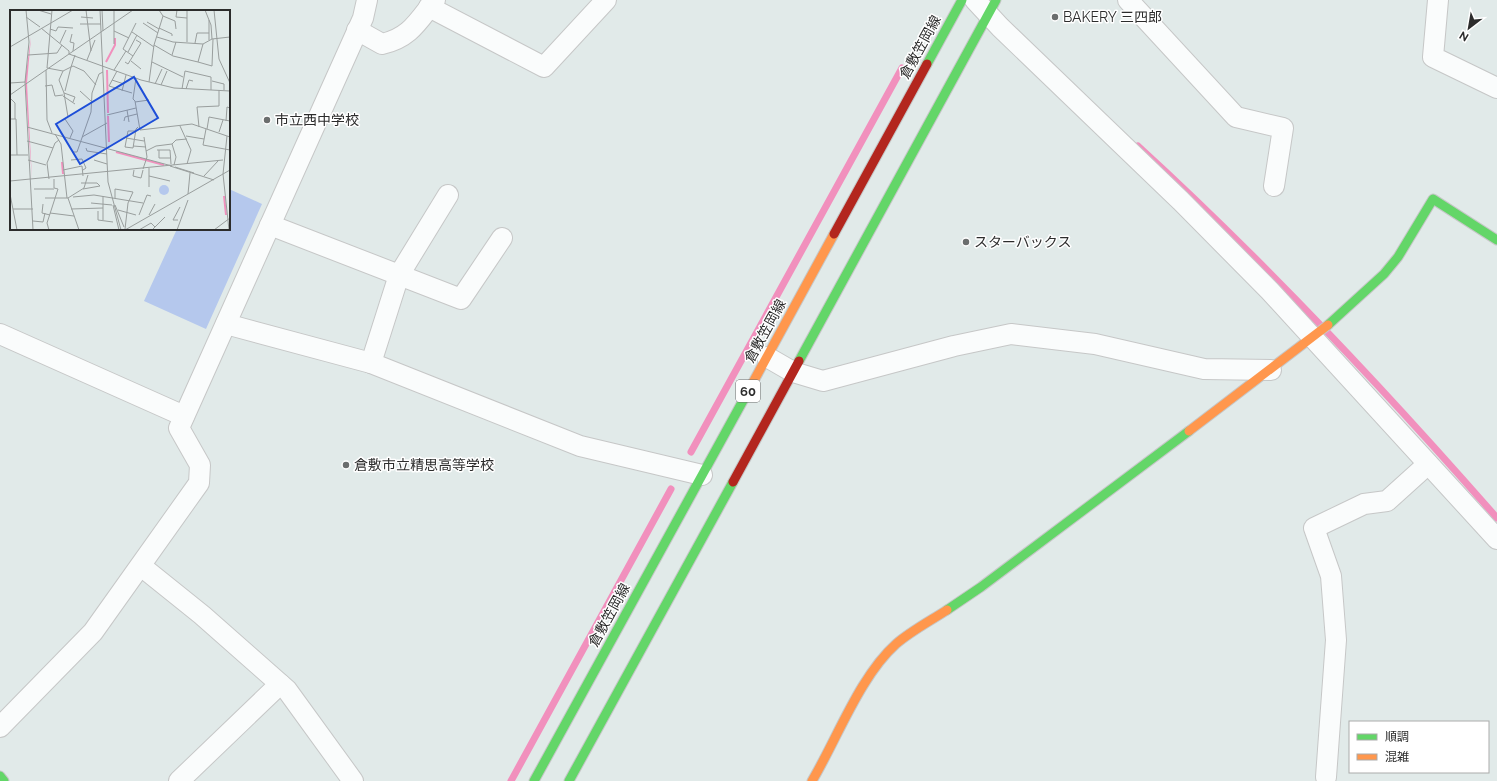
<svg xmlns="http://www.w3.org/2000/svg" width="1497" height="781" font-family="Raleway,'Noto Sans JP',sans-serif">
	<rect width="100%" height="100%" fill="#e1eae9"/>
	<path fill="#b5c8ed" d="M 229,189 L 262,204 L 206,329 L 144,301 L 177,229 L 229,229 Z"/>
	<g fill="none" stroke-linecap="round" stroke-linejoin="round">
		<g stroke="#f190bd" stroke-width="7">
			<path d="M 1138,146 C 1265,262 1384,389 1497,518"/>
			<path d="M 691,452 L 902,68"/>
			<path d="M 511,781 L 671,489"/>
		</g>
		<g stroke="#c6c7c7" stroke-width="22">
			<g id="street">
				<path d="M 975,0 L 1000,27 L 1181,201 L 1270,291 L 1497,539"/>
				<path d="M 1128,0 L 1236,117 L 1283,128 L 1274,186"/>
				<path d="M 1438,0 L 1433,57 L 1497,88"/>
				<path d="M 429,7 L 544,67 L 606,0"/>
				<path d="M 357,30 L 382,44 C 410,38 418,21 435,0"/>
				<path d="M 270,225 L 461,299 L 502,238"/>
				<path d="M 226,324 L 371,363 L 580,446 L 702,475"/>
				<path d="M 0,334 L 184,416"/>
				<path d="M 767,357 L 793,372 L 823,381 L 954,346 L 1011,334 L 1095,344 L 1204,369 L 1271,370"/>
				<path d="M 371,363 L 399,275 L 448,195"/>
				<path d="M 141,566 L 202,615 L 287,690 L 353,781"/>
				<path d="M 0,727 L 93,632 L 199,483 L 200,465 L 179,428 L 363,18 L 367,0"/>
				<path d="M 1326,777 L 1336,640 L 1331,576 L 1314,528 L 1364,504 L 1387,501 L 1428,464"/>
				<path d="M 179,781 L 280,684"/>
			</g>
		</g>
		<g stroke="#c6c7c7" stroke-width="11">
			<g id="fast">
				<path d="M 927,64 L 962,0"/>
				<path d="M 1328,325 L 1384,274 L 1398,257 L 1433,199 L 1497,240"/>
				<path d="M 799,361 L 996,0"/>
				<path d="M 947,610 L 981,587 L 1189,431"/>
				<path d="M 0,776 L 4,781"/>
				<path d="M 534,781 L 745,397"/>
				<path d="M 569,781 L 733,482"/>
			</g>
		</g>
		<g stroke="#c6c7c7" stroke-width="11">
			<g id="slow">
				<path d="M 745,397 L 834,234"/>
				<path d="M 1189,431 L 1328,325"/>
				<path d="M 812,781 C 837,739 860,676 896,644 C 911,631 930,621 947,610"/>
			</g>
		</g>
		<g stroke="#c6c7c7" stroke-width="11">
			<g id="jam">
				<path d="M 834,234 L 927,64"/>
				<path d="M 733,482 L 799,361"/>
			</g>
		</g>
		<use href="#street" stroke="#fafcfc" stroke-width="20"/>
		<use href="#fast" stroke="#63d668" stroke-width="9"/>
		<use href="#slow" stroke="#ff974d" stroke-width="9"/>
		<use href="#jam" stroke="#b3261e" stroke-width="9"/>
	</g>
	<g fill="#6b6e6e" stroke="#fff" stroke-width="1.5">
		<circle cx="1055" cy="17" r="4"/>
		<circle cx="267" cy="120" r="4"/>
		<circle cx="966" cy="242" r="4"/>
		<circle cx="346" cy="465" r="4"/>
	</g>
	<g text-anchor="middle" stroke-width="3" stroke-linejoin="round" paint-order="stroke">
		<rect fill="#fff" stroke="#6b6b6b" stroke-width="1" x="736" y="380" width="24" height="22" rx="3"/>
		<g font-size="13" font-weight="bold" fill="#2c2c2c">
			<text x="748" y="396">60</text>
		</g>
		<g font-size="14" fill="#2c2c2c" stroke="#fff" text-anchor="start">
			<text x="1063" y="22">BAKERY 三四郎</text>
			<text x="275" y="125">市立西中学校</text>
			<text x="974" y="247">スターバックス</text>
			<text x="354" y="470">倉敷市立精思高等学校</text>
		</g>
		<g font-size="14" fill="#2c2c2c" stroke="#fff">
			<text transform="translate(920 47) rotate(-61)" y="5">倉敷笠岡線</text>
			<text transform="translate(765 331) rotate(-61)" y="5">倉敷笠岡線</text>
			<text transform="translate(609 615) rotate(-61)" y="5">倉敷笠岡線</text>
		</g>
	</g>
	<g transform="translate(10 10)">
		<rect width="220" height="220" fill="#e1eae9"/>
		<path d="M149 180a5 5 0 1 1 10 0a5 5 0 1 1-10 0Z" fill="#b5c8ed"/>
		<path d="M 21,27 L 17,73 L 22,170 L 15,70 Z" fill="#f190bd"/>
		<path fill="none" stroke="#f190bd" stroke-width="2" d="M 96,52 L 105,35 L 105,28M 97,60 L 98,103M 98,106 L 99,132M 106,142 L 154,155M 52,152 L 53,164M 214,186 L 216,205"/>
		<path fill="none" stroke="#999e9d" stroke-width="1" d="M 16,0 L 19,32 L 15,72 L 23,220M 28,0 L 41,4M 42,0 L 37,58 L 53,61M 76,0 L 81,41M 90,0 L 98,172 L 111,220M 92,0 L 93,21M 104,0 L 104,13M 167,0 L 166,7 L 177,8M 195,0 L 201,15 L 202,29M 204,0 L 209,49 L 220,73M 153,6 L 165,11 L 166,19M 16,7 L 30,17M 71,7 L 83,8M 199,10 L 199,30M 137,12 L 149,19M 104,13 L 104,34M 133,13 L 148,23M 70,14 L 91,14M 31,18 L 59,41 L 59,44 L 123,0M 149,18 L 162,24 L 162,26M 40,19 L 46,21 L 48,17 L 63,18M 104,21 L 119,28M 122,22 L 144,37M 62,24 L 60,32 L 64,33 L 63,41M 147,27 L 163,32 L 193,34M 177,32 L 177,0M 50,33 L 56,20M 185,33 L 187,23 L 199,23M 144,35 L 163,46 L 188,52 L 193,34 L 202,29 L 220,27M 0,37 L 63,0M 118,42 L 127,25M 18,45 L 47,43 L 52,35M 162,45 L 166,32M 123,46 L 113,39 L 126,13M 77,50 L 85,30M 121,51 L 131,59M 115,52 L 118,54 L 131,33 L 126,30M 142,52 L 173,67M 188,52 L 202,56 L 203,29M 61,57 L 65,45M 36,60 L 37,110 L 42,123M 104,60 L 116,41M 107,61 L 99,76 L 122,83M 126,68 L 123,89 L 125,91 L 130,120 L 182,114 L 220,127M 102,70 L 114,74M 202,71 L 214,74 L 214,80M 139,72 L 144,35 L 153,6 L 149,0M 0,73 L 15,72M 145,74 L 152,59M 151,75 L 157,61M 35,76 L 42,75 L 45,86 L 53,85M 172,79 L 175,61 L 201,67 L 201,80M 176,79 L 179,70 L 183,71M 55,81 L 61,57M 70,81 L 81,91M 112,81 L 116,65M 54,83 L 49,70 L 53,61 L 63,56 L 74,61 L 86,75M 0,85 L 59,44 L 131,70 L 164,78 L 220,81M 53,86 L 65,94M 0,88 L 5,93 L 5,109M 125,92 L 139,90M 117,100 L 119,112M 97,105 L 126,98M 58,107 L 54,83 L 65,87 L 63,92M 0,109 L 6,109 L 7,145M 55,109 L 63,121 L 60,128M 114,111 L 115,107 L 127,104M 216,111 L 217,97 L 220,98M 170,116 L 181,140 L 177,154M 17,117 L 162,156M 189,117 L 187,97 L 209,96 L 209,80M 196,119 L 193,135 L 220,140M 197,119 L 199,107 L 220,111M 125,121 L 118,121 L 115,137 L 123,138 L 126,119 L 128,117M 209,122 L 213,110M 45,124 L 51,134 L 57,188M 176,126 L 194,129M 217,126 L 213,164 L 219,220M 72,127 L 97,113M 116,128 L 134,131M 17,131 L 43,138M 162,134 L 166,130 L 177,129M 123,136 L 136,137M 76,138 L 77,141 L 97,144M 147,140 L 160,140 L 161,154M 149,140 L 149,148 L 160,148M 136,141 L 146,136 L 162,134 L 166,147 L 164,155M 62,142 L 67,142 L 81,102 L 82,83 L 89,64 L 93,62M 0,145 L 18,145M 18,150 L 36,155M 61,150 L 72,149 L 76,158 L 73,160M 84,150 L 97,154M 160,156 L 204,170M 165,157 L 184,163M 139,158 L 139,177M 133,159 L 137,147 L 134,127M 53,160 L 72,156 L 73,166M 124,160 L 123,166 L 131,168 L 133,160M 139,166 L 160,171M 194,166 L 208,151M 39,169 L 37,153 L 45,133 L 49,130M 0,171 L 213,150M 71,173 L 87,173 L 90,176 L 73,179M 24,179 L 44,179M 0,184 L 7,220M 178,184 L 180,163M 63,187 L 84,185 L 133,193M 35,188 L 58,188 L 69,220M 58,188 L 74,178 L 78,165M 105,188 L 105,179 L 123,182 L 118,193 L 115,219M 81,193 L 102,195M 33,194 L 32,203 L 40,205M 103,195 L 109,220M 105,195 L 114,217M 3,199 L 23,199M 61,199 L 93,198M 108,200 L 126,205M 88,201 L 88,210 L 103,212M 40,203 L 64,206M 129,205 L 137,185 L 141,186M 139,205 L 145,194M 93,210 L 93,186M 168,210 L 163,210 L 170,197M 23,211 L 33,212 L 35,203M 145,217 L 155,207M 39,220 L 37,213 L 48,179 L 44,178 L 44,169M 115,220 L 220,160M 129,220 L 141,213 L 145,217 L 142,220M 167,220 L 178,190M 204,220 L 220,208"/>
		<path fill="#1d4ed8" fill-opacity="0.15" stroke="#1d4ed8" stroke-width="2" d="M 124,67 L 148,108 L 70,154 L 46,114 Z"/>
		<rect width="220" height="220" fill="none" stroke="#2c2c2c" stroke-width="2"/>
	</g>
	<rect x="1349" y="721" width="140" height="52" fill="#ffffff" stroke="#ababab"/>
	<rect x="1357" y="734" width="20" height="6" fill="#63d668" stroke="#ababab"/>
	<text x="1385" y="741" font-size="12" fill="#2c2c2c">順調</text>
	<rect x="1357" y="754" width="20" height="6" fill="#ff974d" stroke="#ababab"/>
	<text x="1385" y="761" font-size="12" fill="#2c2c2c">混雑</text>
	<g transform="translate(1469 28) rotate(211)" stroke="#ffffff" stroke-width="3" paint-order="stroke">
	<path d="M0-3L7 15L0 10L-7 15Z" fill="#2c2c2c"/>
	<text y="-6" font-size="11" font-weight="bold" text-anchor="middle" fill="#2c2c2c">N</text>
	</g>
</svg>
